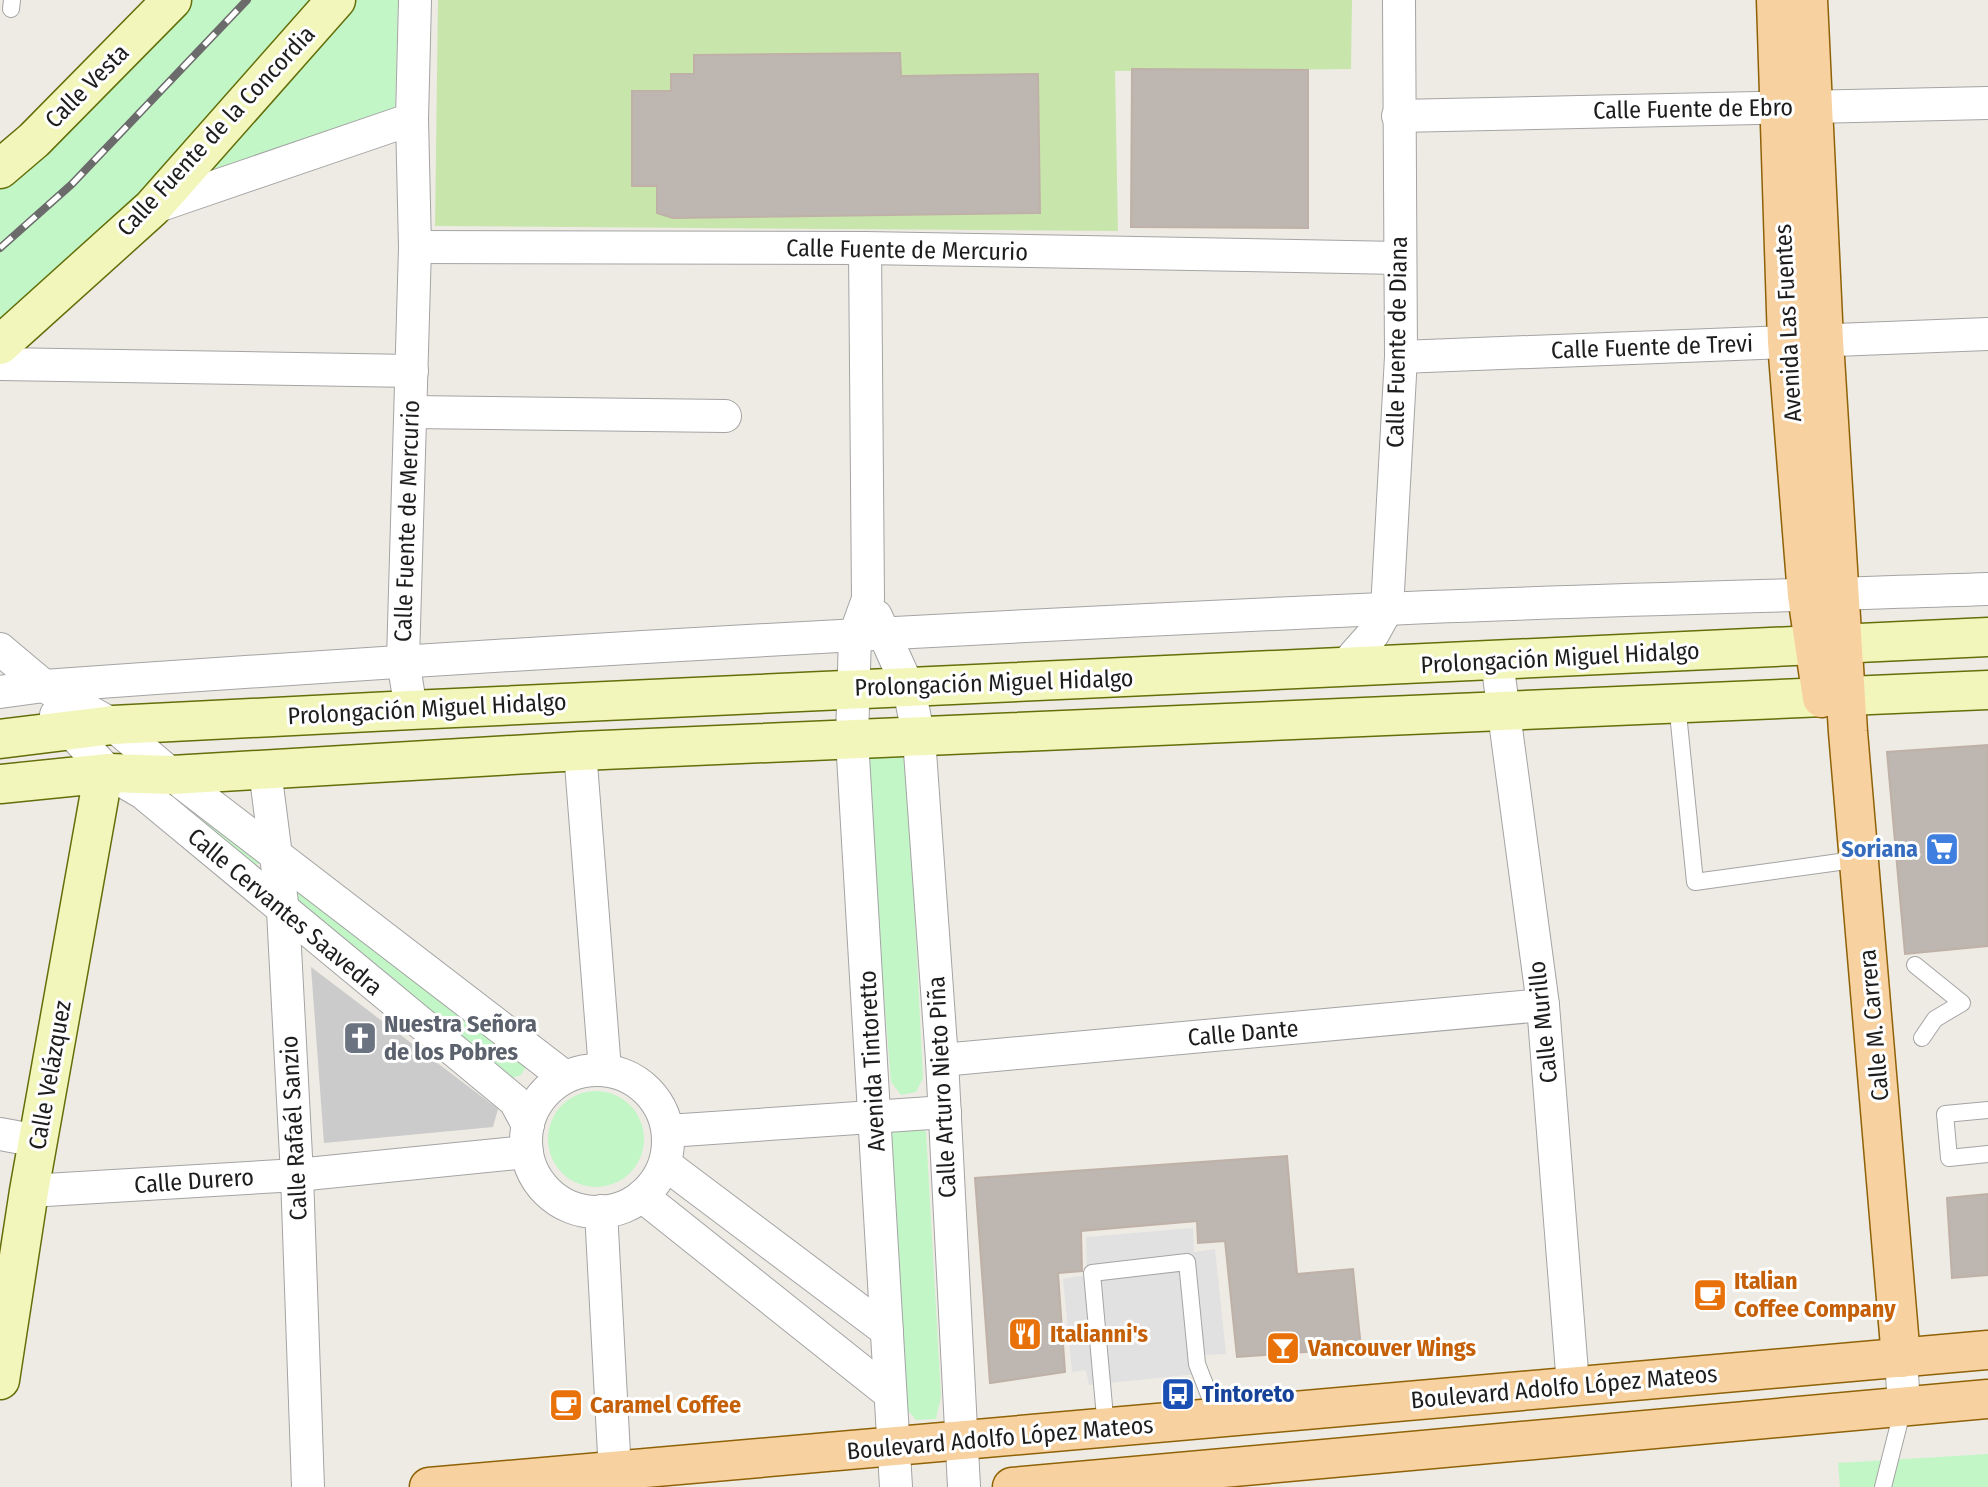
<svg xmlns="http://www.w3.org/2000/svg" width="1988" height="1487" font-family="'Fira Sans Condensed',sans-serif">
	<rect width="100%" height="100%" fill="#eeebe4"/>
	<path fill="#cbcbcb" d="M 311,967 L 498,1109 L 493,1127 L 324,1143 Z"/>
	<path fill="#c8e6ac" d="M 438,0 L 1352,0 L 1351,69 L 1115,71 L 1118,231 L 435,226 Z"/>
	<g fill="#c2f6c6">
		<path d="M 184,0 L 326,0 L 221,122 L 0,337 L 0,187 Z"/>
		<path d="M 350,0 L 398,0 L 395,110 L 195,183 Z"/>
		<path d="M 871,749 L 898,752 L 907,762 L 923,1078 L 916,1092 L 901,1095 L 891,1082 L 865,762 Z"/>
		<path d="M 169,783 L 266,859 L 255,866 L 165,795 Z"/>
		<path d="M 293,878 L 528,1064 L 521,1075 L 510,1079 L 291,900 Z"/>
		<circle cx="596" cy="1139" r="48"/>
		<path d="M 912,1120 L 926,1132 L 941,1396 L 936,1419 L 916,1420 L 906,1408 L 889,1142 L 894,1121 Z"/>
		<path d="M 1988,1454 L 1988,1487 L 1840,1487 L 1838,1463 Z"/>
	</g>
	<path fill="#e1e1e1" d="M 1193,1228 L 1194,1252 L 1215,1249 L 1226,1354 L 1205,1355 L 1207,1373 L 1089,1385 L 1086,1370 L 1072,1372 L 1063,1279 L 1087,1275 L 1086,1237 Z"/>
	<g fill="#beb6b0" stroke="#bfb1a7" stroke-width="2">
		<path d="M 900,53 L 901,76 L 1038,74 L 1040,213 L 673,218 L 657,213 L 657,186 L 632,186 L 632,91 L 671,91 L 671,74 L 694,74 L 694,55 Z"/>
		<path d="M 1132,69 L 1308,70 L 1308,228 L 1131,227 Z"/>
		<path d="M 1988,745 L 1988,946 L 1905,954 L 1887,752 Z"/>
		<path d="M 1287,1156 L 1297,1274 L 1353,1269 L 1361,1348 L 1237,1357 L 1225,1241 L 1198,1243 L 1197,1221 L 1081,1231 L 1082,1271 L 1058,1273 L 1065,1372 L 990,1383 L 975,1178 Z"/>
		<path d="M 1988,1194 L 1988,1275 L 1952,1278 L 1947,1198 Z"/>
	</g>
	<g fill="none" stroke-linecap="round" stroke-linejoin="round">
		<g stroke="#a4a4a4" stroke-width="18">
			<g id="lane">
				<path d="M 11,9 L 12,0"/>
				<path d="M 1677,703 L 1695,882 L 1861,859"/>
				<path d="M 1915,965 L 1962,1003 L 1935,1019 L 1922,1038"/>
				<path d="M 1988,1110 L 1945,1114 L 1949,1158 L 1988,1154"/>
				<path d="M 1106,1428 L 1092,1273 L 1187,1262 L 1197,1364 L 1218,1418"/>
				<path d="M 1883,1487 L 1903,1408"/>
			</g>
		</g>
		<g stroke="#a4a4a4" stroke-width="34">
			<g id="street">
				<path d="M 1398,116 L 1988,103"/>
				<path d="M 152,208 L 412,119"/>
				<path d="M 415,247 L 865,248 L 1399,258"/>
				<path d="M 865,248 L 868,599 L 855,635 L 852,739 L 896,1487"/>
				<path d="M 1401,357 L 1988,334"/>
				<path d="M 0,364 L 412,371"/>
				<path d="M 411,412 L 725,416"/>
				<path d="M 876,616 L 909,689 L 919,738 L 942,1060 L 964,1487"/>
				<path d="M 0,649 L 44,686 L 113,725 L 172,775 L 565,1077"/>
				<path d="M 1497,661 L 1543,1005 L 1573,1385"/>
				<path d="M 1343,668 L 1373,634 L 1387,609 L 1401,357 L 1399,0"/>
				<path d="M 0,692 L 44,686 C 490,654 936,629 1382,609 C 1584,600 1786,596 1988,589"/>
				<path d="M 411,710 L 403,660 L 415,247 L 412,119 L 415,0"/>
				<path d="M 56,715 L 109,773 L 143,793 L 515,1101 L 528,1125"/>
				<path d="M 580,751 L 605,1070"/>
				<path d="M 265,770 L 283,911 L 297,1175 L 308,1487"/>
				<path d="M 942,1060 L 1543,1005"/>
				<circle cx="597" cy="1141" r="71"/>
				<path d="M 668,1131 L 945,1112"/>
				<path d="M 0,1134 L 38,1141"/>
				<path d="M 665,1164 L 887,1331"/>
				<path d="M 29,1191 L 297,1175 L 527,1152"/>
				<path d="M 642,1196 L 889,1393"/>
				<path d="M 601,1211 L 615,1473"/>
				<path d="M 1901,1358 L 1904,1406"/>
			</g>
		</g>
		<g stroke="#646e0a" stroke-width="41">
			<g id="secondary">
				<path d="M 0,169 L 34,140 L 172,0"/>
				<path d="M 0,345 L 152,208 L 336,0"/>
				<path d="M 0,739 L 113,725 L 411,710 L 1988,637"/>
				<path d="M 0,784 L 109,773 L 172,775 L 580,751 L 1988,690"/>
				<path d="M 0,1380 L 29,1191 L 101,787 L 109,773"/>
			</g>
		</g>
		<g stroke="#8f6207" stroke-width="41">
			<g id="primary">
				<path d="M 1776,0 L 1787,342 L 1807,595 L 1822,698"/>
				<path d="M 1808,0 L 1824,341 L 1848,732 L 1901,1358"/>
				<path d="M 429,1487 L 1988,1350"/>
				<path d="M 1012,1487 L 1988,1399"/>
			</g>
		</g>
		<use href="#lane" stroke="#fff" stroke-width="16"/>
		<use href="#street" stroke="#fff" stroke-width="32"/>
		<use href="#secondary" stroke="#f3f6ba" stroke-width="38"/>
		<use href="#primary" stroke="#f7d1a0" stroke-width="38"/>
		<g stroke="#6b6b6b" stroke-width="8">
			<path id="rail" d="M 0,248 L 72,184 L 247,0"/>
		</g>
		<use href="#rail" stroke="#fff" stroke-width="5" stroke-dasharray="16" stroke-linecap="butt"/>
	</g>
	<defs>
		<g id="supermarket-square" transform="scale(1.75)"><rect x="-9" y="-9" width="18" height="18" rx="4" fill="#3f7fe0" stroke="#fff"/><path d="M-6-5.5h2.5l.6 2H6L4.5 2H-2.5L-4.4-4H-6ZM-1.5 3.2a1.3 1.3 0 1 0 .1 0ZM3 3.2a1.3 1.3 0 1 0 .1 0Z" fill="#fff"/></g>
		<g id="church-square" transform="scale(1.75)"><rect x="-9" y="-9" width="18" height="18" rx="4" fill="#6b7280" stroke="#fff"/><path d="M-1.2-6h2.4v3.5h3.3v2.4h-3.3V6h-2.4V-.1h-3.3v-2.4h3.3Z" fill="#fff"/></g>
		<g id="cafe-square" transform="scale(1.75)"><rect x="-9" y="-9" width="18" height="18" rx="4" fill="#e8710a" stroke="#fff"/><path d="M-5.5-4.5H6V0H3Q3 3.5 0 3.5H-2.5Q-5.5 3.5-5.5 0ZM3-3.2v2h1.7v-2ZM-6 4.5H4V6H-6Z" fill="#fff"/></g>
		<g id="restaurant-square" transform="scale(1.75)"><rect x="-9" y="-9" width="18" height="18" rx="4" fill="#e8710a" stroke="#fff"/><path d="M-5-6h1v4h1v-4h1v4h1v-4h1v5L-1.5 .5V6h-2V.5L-5-1ZM5-6V6H3V1.5H1.5Q1.5-4 5-6Z" fill="#fff"/></g>
		<g id="bar-square" transform="scale(1.75)"><rect x="-9" y="-9" width="18" height="18" rx="4" fill="#e8710a" stroke="#fff"/><path d="M-6-5H6L.8 .8V4.5H3.5V6h-7V4.5H-.8V.8Z" fill="#fff"/></g>
		<g id="bus-square" transform="scale(1.75)"><rect x="-9" y="-9" width="18" height="18" rx="4" fill="#1a4fb4" stroke="#fff"/><path d="M-5-6H5V4H4V6H2V4H-2V6H-4V4H-5ZM-3.5-4V0h7V-4ZM-3.5 1.2v1.5H-2V1.2ZM2 1.2v1.5H3.5V1.2Z" fill="#fff"/></g>
	</defs>
	<g fill-rule="evenodd">
		<use href="#supermarket-square" x="1942" y="849"/>
		<use href="#church-square" x="360" y="1038"/>
		<use href="#cafe-square" x="1710" y="1295"/>
		<use href="#restaurant-square" x="1025" y="1334"/>
		<use href="#bar-square" x="1283" y="1348"/>
		<use href="#bus-square" x="1178" y="1394"/>
		<use href="#cafe-square" x="566" y="1405"/>
	</g>
	<g text-anchor="middle" stroke-width="6" stroke-linejoin="round" paint-order="stroke">
		<g font-size="24" fill="#1d1d1d" stroke="#fff">
			<text transform="translate(87 86) rotate(-45)" y="8">Calle Vesta</text>
			<text transform="translate(1693 109) rotate(-1)" y="8">Calle Fuente de Ebro</text>
			<text transform="translate(216 131) rotate(-47)" y="8">Calle Fuente de la Concordia</text>
			<text transform="translate(907 250) rotate(1)" y="8">Calle Fuente de Mercurio</text>
			<text transform="translate(1788 323) rotate(-93)" y="8">Avenida Las Fuentes</text>
			<text transform="translate(1397 342) rotate(-89)" y="8">Calle Fuente de Diana</text>
			<text transform="translate(1652 347) rotate(-2)" y="8">Calle Fuente de Trevi</text>
			<text transform="translate(407 521) rotate(-88)" y="8">Calle Fuente de Mercurio</text>
			<text transform="translate(1560 658) rotate(-3)" y="8">Prolongación Miguel Hidalgo</text>
			<text transform="translate(994 683) rotate(-2)" y="8">Prolongación Miguel Hidalgo</text>
			<text transform="translate(427 709) rotate(-3)" y="8">Prolongación Miguel Hidalgo</text>
			<text transform="translate(285 912) rotate(40)" y="8">Calle Cervantes Saavedra</text>
			<text transform="translate(1543 1022) rotate(-96)" y="8">Calle Murillo</text>
			<text transform="translate(1874 1025) rotate(-95)" y="8">Calle M. Carrera</text>
			<text transform="translate(1243 1033) rotate(-5)" y="8">Calle Dante</text>
			<text transform="translate(872 1061) rotate(-93)" y="8">Avenida Tintoretto</text>
			<text transform="translate(50 1075) rotate(-80)" y="8">Calle Velázquez</text>
			<text transform="translate(942 1087) rotate(-93)" y="8">Calle Arturo Nieto Piña</text>
			<text transform="translate(294 1128) rotate(-93)" y="8">Calle Rafaél Sanzio</text>
			<text transform="translate(194 1181) rotate(-4)" y="8">Calle Durero</text>
			<text transform="translate(1564 1387) rotate(-5)" y="8">Boulevard Adolfo López Mateos</text>
			<text transform="translate(1000 1438) rotate(-5)" y="8">Boulevard Adolfo López Mateos</text>
		</g>
		<g font-size="24" font-weight="bold" fill="#366cbe" stroke="#fff" text-anchor="end">
			<text x="1918" y="857">Soriana</text>
		</g>
		<g font-size="24" font-weight="bold" fill="#5b616d" stroke="#fff" text-anchor="start">
			<text x="384" y="1032">Nuestra Señora<tspan x="384" dy="28">de los Pobres</tspan></text>
		</g>
		<g font-size="24" font-weight="bold" fill="#c56008" stroke="#fff" text-anchor="start">
			<text x="1734" y="1289">Italian<tspan x="1734" dy="28">Coffee Company</tspan></text>
			<text x="1050" y="1342">Italianni's</text>
			<text x="1308" y="1356">Vancouver Wings</text>
			<text x="590" y="1413">Caramel Coffee</text>
		</g>
		<g font-size="24" font-weight="bold" fill="#164399" stroke="#fff" text-anchor="start">
			<text x="1202" y="1402">Tintoreto</text>
		</g>
	</g>
</svg>
